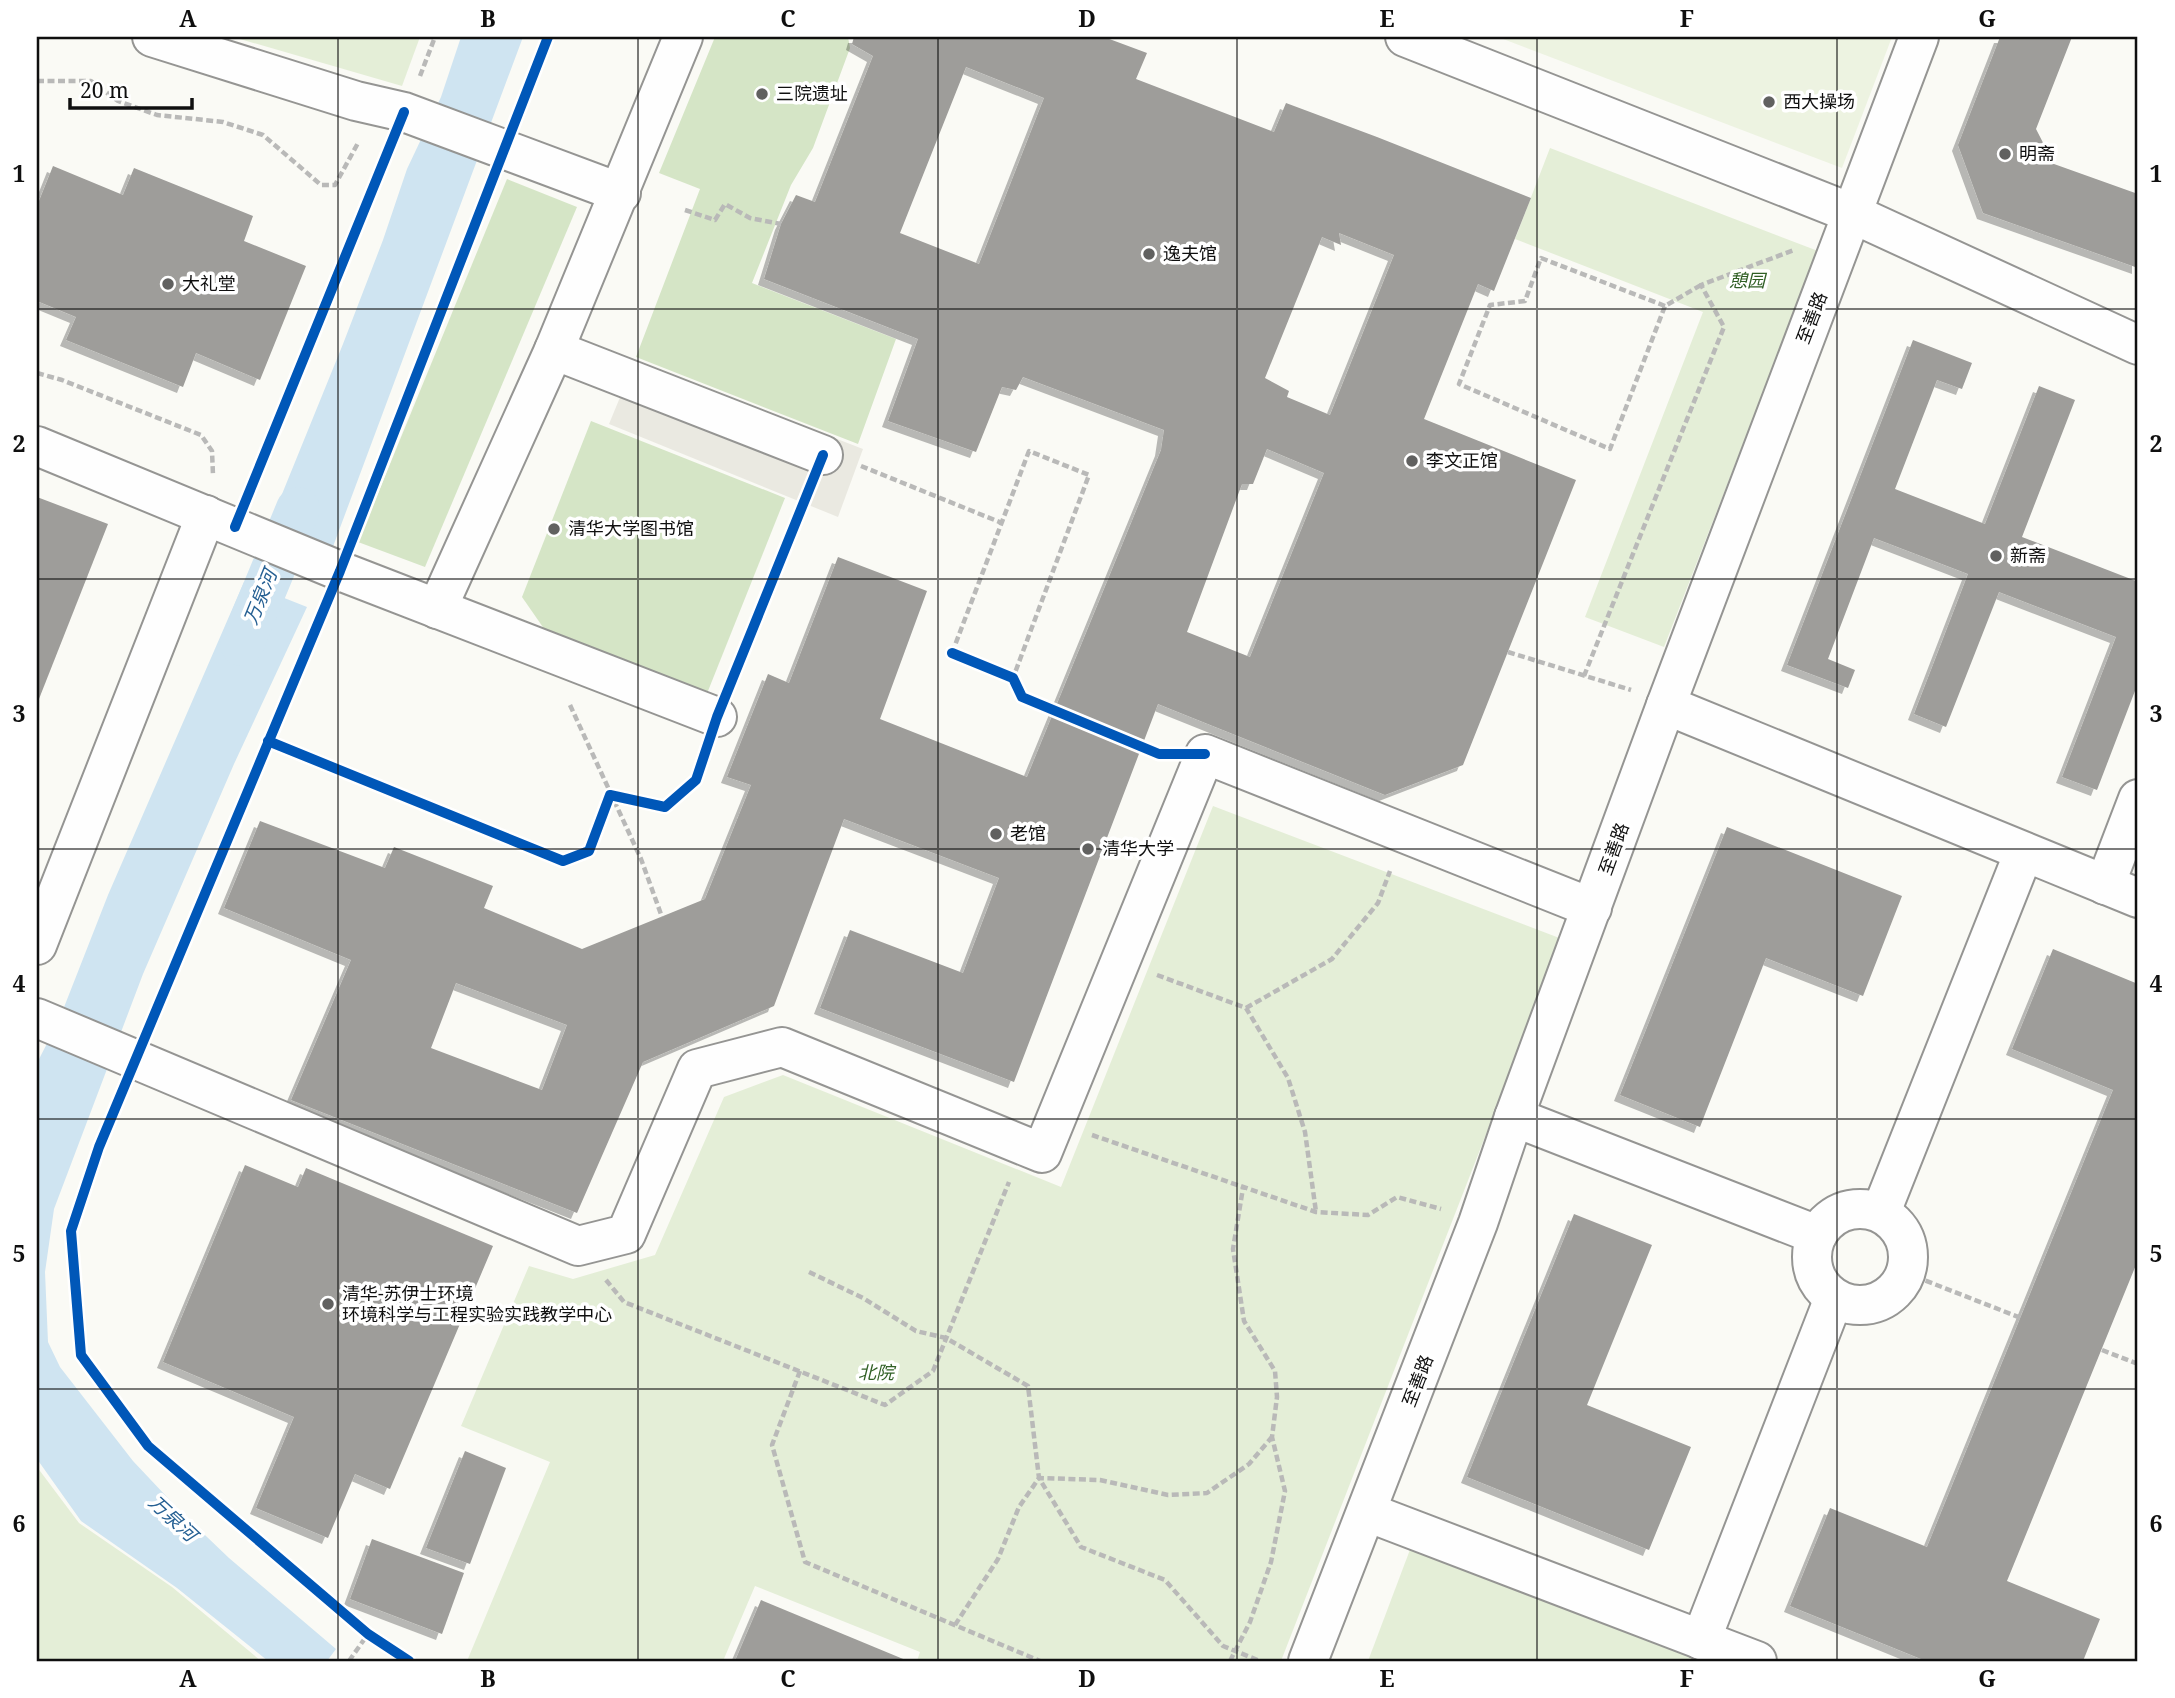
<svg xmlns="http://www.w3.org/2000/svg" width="2175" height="1698" font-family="'Noto Serif','Noto Sans SC',serif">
	<defs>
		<filter id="shadow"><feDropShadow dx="-6" dy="6" stdDeviation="0" flood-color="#0004"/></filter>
	</defs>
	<rect width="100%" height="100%" fill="#fafaf5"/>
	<g fill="#e4eed7">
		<path d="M 233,37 L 420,37 L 402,86 Z"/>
		<path d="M 1550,148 L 1818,251 L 1664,647 L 1585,617 L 1703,312 L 1515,239 Z"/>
		<path d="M 1213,806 L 1562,939 L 1281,1661 L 917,1661 L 920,1652 L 755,1586 L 723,1661 L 467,1661 L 550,1462 L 461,1426 L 529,1266 L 573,1279 L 655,1255 L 724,1097 L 783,1075 L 1061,1187 Z"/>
		<path d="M 37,1467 L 79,1523 L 172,1587 L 261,1661 L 37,1661 Z"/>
		<path d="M 1411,1547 L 1707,1661 L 1368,1661 Z"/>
	</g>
	<g fill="#d5e5c6">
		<path d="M 715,37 L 848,37 L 850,48 L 813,148 L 791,185 L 752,283 L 896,339 L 858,444 L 636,357 L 700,189 L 659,173 Z"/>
		<path d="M 507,179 L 577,207 L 425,567 L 358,542 Z"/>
		<path d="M 591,421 L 785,498 L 706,696 L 547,633 L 522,597 Z"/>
	</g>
	<path fill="#edf3e1" d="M 1498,37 L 1892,37 L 1842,168 Z"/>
	<path fill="#eae9e1" d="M 635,361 L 863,449 L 838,517 L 609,424 Z"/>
	<g fill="#cfe4f1">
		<path d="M 461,37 L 523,37 L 328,560 L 267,531 L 343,344 L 383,240 L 407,169 L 441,97 Z"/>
		<path d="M 244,582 L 307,607 L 234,764 L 143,974 L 54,1209 L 45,1272 L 48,1342 L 60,1367 L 133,1461 L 183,1514 L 229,1558 L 336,1649 L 327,1661 L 268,1661 L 177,1588 L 81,1521 L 37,1459 L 37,1063 L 59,1020 L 108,895 Z"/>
	</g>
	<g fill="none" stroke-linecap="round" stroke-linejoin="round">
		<path stroke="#cfe4f1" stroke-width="44" d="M 242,644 L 298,509"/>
	</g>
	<g fill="#9e9d9a" fill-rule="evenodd" filter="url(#shadow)">
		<path d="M 854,37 L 1104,37 L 1147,53 L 1136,79 L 1274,132 L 1286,103 L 1377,137 L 1531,198 L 1494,291 L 1478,284 L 1424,419 L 1576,480 L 1463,765 L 1385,795 L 1158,704 L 1014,1082 L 820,1008 L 850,930 L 963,973 L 999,878 L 844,819 L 774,1006 L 643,1062 L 577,1213 L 291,1100 L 351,960 L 224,908 L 260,821 L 385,868 L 394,847 L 493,886 L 484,908 L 582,949 L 705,899 L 751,785 L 727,777 L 768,674 L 789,683 L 838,557 L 927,591 L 880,719 L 1027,777 L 1161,450 L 1164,430 L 1023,377 L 1016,390 L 1002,387 L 976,452 L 888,421 L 918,339 L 764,279 L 781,224 L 796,195 L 815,202 L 873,56 L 852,44 ZM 966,67 L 1044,98 L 979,264 L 900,233 ZM 1339,233 L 1394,255 L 1330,415 L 1287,397 L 1289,391 L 1265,378 L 1322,237 L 1341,245 ZM 1267,449 L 1324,473 L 1250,657 L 1187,632 L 1242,484 L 1253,484 ZM 456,983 L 567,1025 L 542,1090 L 431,1048 Z"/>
		<path d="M 2000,37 L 2072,37 L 2036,129 L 2054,164 L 2138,194 L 2138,268 L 1983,213 L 1958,145 Z"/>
		<path d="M 53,166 L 123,195 L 134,168 L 253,216 L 244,241 L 306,266 L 260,380 L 196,353 L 183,387 L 66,340 L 76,317 L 37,301 L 37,206 Z"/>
		<path d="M 1913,340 L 1972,363 L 1962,389 L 1937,380 L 1895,489 L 1985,524 L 2039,386 L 2075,400 L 2022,537 L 2136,581 L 2138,576 L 2138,683 L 2097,790 L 2062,777 L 2116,637 L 1999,592 L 1946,727 L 1914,714 L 1968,574 L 1874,538 L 1828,659 L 1855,670 L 1848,688 L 1787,665 Z"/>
		<path d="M 37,497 L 108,524 L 37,704 Z"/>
		<path d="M 1727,827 L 1902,896 L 1863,996 L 1766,958 L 1700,1127 L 1620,1095 Z"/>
		<path d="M 2053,949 L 2138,984 L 2138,1260 L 2007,1581 L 2100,1619 L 2083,1661 L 1926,1661 L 1790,1606 L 1830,1508 L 1927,1547 L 2113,1090 L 2012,1049 Z"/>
		<path d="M 245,1165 L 298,1187 L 306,1168 L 493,1246 L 390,1489 L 355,1474 L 328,1538 L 256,1508 L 294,1417 L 163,1362 Z"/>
		<path d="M 1574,1214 L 1652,1245 L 1587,1405 L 1691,1447 L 1649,1550 L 1467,1477 Z"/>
		<path d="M 465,1451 L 506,1468 L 470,1564 L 426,1548 Z"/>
		<path d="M 372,1539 L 464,1573 L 442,1634 L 350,1599 Z"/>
		<path d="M 761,1600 L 908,1661 L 735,1661 Z"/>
	</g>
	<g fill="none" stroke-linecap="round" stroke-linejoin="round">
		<g stroke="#959593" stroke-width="42">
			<g id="minor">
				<path d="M 152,37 L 356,101 L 404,112 L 621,193"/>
				<path d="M 1405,37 L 1851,213 L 2138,345"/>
				<path d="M 554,350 L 823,455"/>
				<path d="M 37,446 L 340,571 L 717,717"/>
				<path d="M 437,609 L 554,350 L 683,37"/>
				<path d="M 1666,705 L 2138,898"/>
				<path d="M 2105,885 L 2138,799"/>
				<path d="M 37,945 L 206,515"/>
				<path d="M 37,1018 L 578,1246 L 626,1234 L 697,1069 L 782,1047 L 1042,1153 L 1205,754 L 1592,908"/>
				<path d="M 1514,1117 L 1817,1235"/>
				<circle cx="1860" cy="1257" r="48"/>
				<path d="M 1881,1212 L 2024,852"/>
				<path d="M 1367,1512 L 1757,1661"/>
				<path d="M 1701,1640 L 1834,1298"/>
				<path d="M 1308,1661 L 1478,1223 L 1514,1117 L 1666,705 L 1919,37"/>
			</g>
		</g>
		<g stroke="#b9b9b8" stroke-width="4.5" stroke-dasharray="7 3.5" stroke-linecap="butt">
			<path d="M 420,76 L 435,37"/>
			<path d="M 37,81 L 91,81 L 118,101 L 157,115 L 223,122 L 263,135 L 321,185 L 335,185 L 358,143"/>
			<path d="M 685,210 L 715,220 L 725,204 L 750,218 L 781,224"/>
			<path d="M 1665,306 L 1541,258 L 1525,301 L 1490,305 L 1459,384 L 1610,449 L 1665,306 L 1701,285"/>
			<path d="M 37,373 L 62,380 L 201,435 L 212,451 L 213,475"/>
			<path d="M 861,466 L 1002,523"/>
			<path d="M 1508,652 L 1631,690"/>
			<path d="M 952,653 L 1029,451 L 1089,475 L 1013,678"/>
			<path d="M 1584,676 L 1724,327 L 1701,285 L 1794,250"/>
			<path d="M 570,705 L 641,859 L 662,917"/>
			<path d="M 1157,975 L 1246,1008 L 1288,1078 L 1305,1132 L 1316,1212"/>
			<path d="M 1246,1008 L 1332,959 L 1378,903 L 1390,871"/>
			<path d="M 1092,1135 L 1316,1212 L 1368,1215 L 1397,1197 L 1441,1209"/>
			<path d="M 809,1272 L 863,1298 L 916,1331 L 946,1338 L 1028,1386 L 1039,1478 L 1081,1547 L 1165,1580 L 1223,1646 L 1260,1661"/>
			<path d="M 1906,1273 L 2021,1318"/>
			<path d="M 606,1280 L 624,1302 L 885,1405 L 933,1371 L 1009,1182"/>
			<path d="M 2102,1350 L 2138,1364"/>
			<path d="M 800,1371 L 772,1445 L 805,1562 L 1040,1661"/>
			<path d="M 955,1625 L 998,1559 L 1019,1507 L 1039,1478 L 1100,1480 L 1168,1495 L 1207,1493 L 1249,1464 L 1272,1437"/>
			<path d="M 349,1661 L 368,1634"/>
			<path d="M 1230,1661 L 1250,1622 L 1271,1562 L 1285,1491 L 1272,1437 L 1277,1397 L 1275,1371 L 1244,1321 L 1233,1249 L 1243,1188"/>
		</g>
		<use href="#minor" stroke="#fefefe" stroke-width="38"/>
		<g stroke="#fff" stroke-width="15">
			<g id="cycleway">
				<path d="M 235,527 L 404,112"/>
				<path d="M 952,653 L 1013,678 L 1022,697 L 1159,754 L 1205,754"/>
				<path d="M 268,741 L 563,861 L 589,851 L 610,795 L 665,807 L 696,780 L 717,717 L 823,455"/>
				<path d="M 409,1661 L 368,1634 L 148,1446 L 81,1355 L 71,1231 L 99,1147 L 340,571 L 548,37"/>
			</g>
		</g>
		<use href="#cycleway" stroke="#0057b8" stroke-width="10"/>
	</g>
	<path fill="none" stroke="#0f0f0f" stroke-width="2" stroke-opacity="0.55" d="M 338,37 L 338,1661M 638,37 L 638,1661M 938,37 L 938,1661M 1237,37 L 1237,1661M 1537,37 L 1537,1661M 1837,37 L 1837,1661M 37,309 L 2138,309M 37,579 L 2138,579M 37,849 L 2138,849M 37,1119 L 2138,1119M 37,1389 L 2138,1389"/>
	<g fill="#616160" stroke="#fff" stroke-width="2.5">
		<circle cx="762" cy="94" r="7"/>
		<circle cx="1769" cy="102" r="7"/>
		<circle cx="2005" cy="154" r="7"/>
		<circle cx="1149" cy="254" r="7"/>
		<circle cx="168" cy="284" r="7"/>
		<circle cx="1412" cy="461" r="7"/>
		<circle cx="554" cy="529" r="7"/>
		<circle cx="1996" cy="556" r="7"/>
		<circle cx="996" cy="834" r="7"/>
		<circle cx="1088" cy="849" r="7"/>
		<circle cx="328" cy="1304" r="7"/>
	</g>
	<g text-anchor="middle" stroke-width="7" stroke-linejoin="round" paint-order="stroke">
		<g font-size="18" fill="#0f0f0f" stroke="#fff" text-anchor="start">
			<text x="776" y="100">三院遗址</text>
			<text x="1783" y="108">西大操场</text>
			<text x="2019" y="160">明斋</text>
			<text x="1163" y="260">逸夫馆</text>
			<text x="182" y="290">大礼堂</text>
			<text x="1426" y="467">李文正馆</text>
			<text x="568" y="535">清华大学图书馆</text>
			<text x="2010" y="562">新斋</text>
			<text x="1010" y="840">老馆</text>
			<text x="1102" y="855">清华大学</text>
			<text x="342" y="1300">清华-苏伊士环境<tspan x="342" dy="21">环境科学与工程实验实践教学中心</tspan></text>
		</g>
		<g font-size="18" font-style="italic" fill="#316026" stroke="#fff">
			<text x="1747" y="287">憩园</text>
			<text x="876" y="1379">北院</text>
		</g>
		<g font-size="18" fill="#0f0f0f" stroke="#fff">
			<text transform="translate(1812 318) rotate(-69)" y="6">至善路</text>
			<text transform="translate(1614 849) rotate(-70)" y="6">至善路</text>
			<text transform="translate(1418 1381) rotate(-69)" y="6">至善路</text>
		</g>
		<g font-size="19" font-style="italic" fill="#266093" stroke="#fff">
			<text transform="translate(260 597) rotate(-68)" y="7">万泉河</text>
			<text transform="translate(173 1518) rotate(43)" y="7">万泉河</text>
		</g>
	</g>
	<rect width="2175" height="1698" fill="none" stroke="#ffffff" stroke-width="77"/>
	<path d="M70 98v10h122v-10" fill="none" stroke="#0f0f0f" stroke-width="3.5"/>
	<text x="80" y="98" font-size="21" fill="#0f0f0f" stroke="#ffffff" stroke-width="5" paint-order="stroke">20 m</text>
	<rect x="38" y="38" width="2098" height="1622" fill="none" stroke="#0f0f0f" stroke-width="2.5"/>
	<g font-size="23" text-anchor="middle" font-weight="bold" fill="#0f0f0f">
		<text x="188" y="27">A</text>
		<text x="488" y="27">B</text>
		<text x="788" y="27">C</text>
		<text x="1087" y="27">D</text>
		<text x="1387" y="27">E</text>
		<text x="1687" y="27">F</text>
		<text x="1987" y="27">G</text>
		<text x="19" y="182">1</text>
		<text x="2156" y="182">1</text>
		<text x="19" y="452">2</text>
		<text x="2156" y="452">2</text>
		<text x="19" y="722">3</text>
		<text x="2156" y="722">3</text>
		<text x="19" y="992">4</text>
		<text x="2156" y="992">4</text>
		<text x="19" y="1262">5</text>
		<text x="2156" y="1262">5</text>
		<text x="19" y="1532">6</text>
		<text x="2156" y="1532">6</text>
		<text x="188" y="1687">A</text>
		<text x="488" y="1687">B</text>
		<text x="788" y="1687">C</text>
		<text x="1087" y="1687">D</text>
		<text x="1387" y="1687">E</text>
		<text x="1687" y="1687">F</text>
		<text x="1987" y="1687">G</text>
	</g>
</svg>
